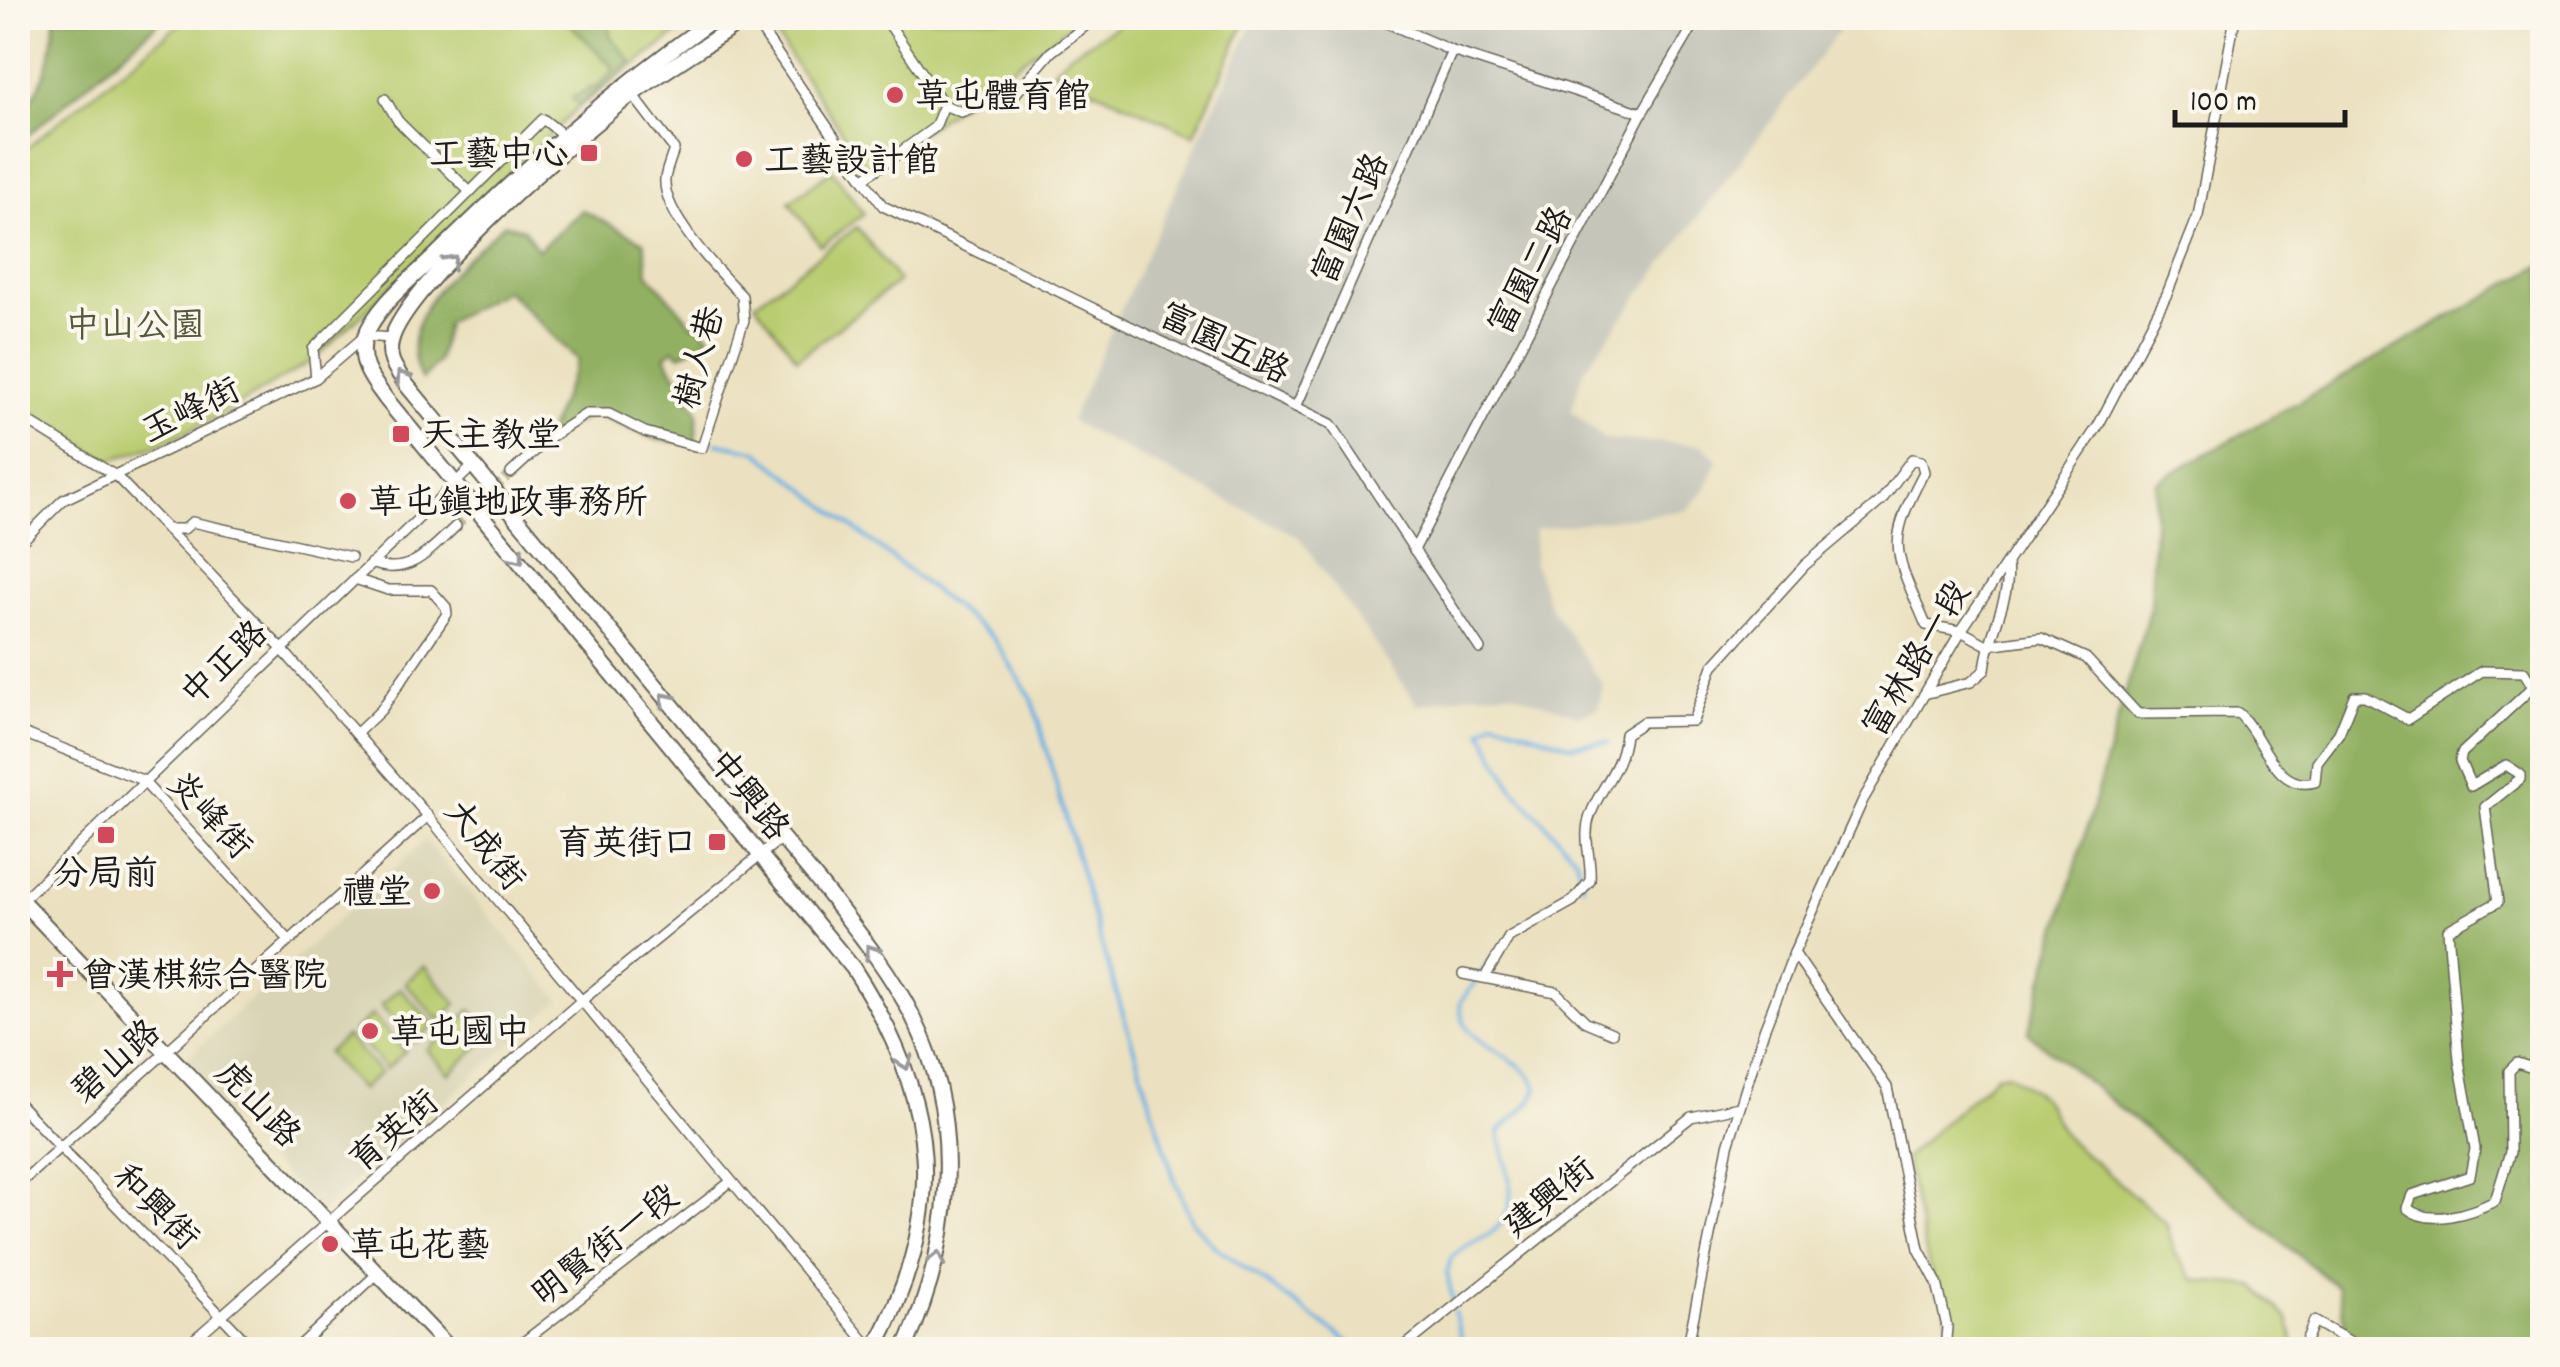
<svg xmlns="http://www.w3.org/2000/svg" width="2560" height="1367" font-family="Dekko,'LXGW WenKai TC',sans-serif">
	<rect width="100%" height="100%" fill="#fbf7ec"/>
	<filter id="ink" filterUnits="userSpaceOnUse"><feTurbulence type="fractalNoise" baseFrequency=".01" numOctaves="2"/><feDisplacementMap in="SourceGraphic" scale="20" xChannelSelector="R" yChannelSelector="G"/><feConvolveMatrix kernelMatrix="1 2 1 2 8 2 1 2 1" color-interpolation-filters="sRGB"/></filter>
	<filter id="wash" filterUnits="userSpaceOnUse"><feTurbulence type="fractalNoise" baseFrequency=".0048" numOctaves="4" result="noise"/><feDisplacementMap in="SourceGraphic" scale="40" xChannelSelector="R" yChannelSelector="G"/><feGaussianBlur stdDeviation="2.25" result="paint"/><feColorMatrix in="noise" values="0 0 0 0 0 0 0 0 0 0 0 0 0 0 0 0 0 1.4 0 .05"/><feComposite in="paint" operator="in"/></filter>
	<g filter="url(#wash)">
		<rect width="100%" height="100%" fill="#ebe1c0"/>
		<path fill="#d9d4b5" d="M 425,840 L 560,1000 L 318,1213 L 181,1063 Z"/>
		<path fill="#c5c5b9" d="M 1255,18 L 1848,18 L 1584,369 L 1571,411 L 1604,439 L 1703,445 L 1718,460 L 1706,488 L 1687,510 L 1535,529 L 1534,563 L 1549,605 L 1603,685 L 1598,709 L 1578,715 L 1511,692 L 1474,693 L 1418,705 L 1299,537 L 1070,421 Z"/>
		<g fill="#b9cc70" stroke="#6a7446" stroke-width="2.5">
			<path d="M 187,18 L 698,18 L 580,106 L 316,358 L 223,414 L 163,443 L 108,461 L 18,404 L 18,155 Z"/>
			<path d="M 764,18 L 1078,18 L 1080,19 L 868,170 Z"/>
			<path d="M 1130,18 L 1247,18 L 1194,135 L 1053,71 L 1068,55 Z"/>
			<path d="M 832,170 L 864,214 L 821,246 L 789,202 Z"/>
			<path d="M 857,227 L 899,281 L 797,359 L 755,303 Z"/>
			<path d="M 424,966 L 457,1004 L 439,1020 L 405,983 Z"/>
			<path d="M 400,988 L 434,1025 L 415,1042 L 381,1005 Z"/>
			<path d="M 471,1010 L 493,1033 L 449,1074 L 427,1050 Z"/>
			<path d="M 372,1015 L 405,1052 L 386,1069 L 353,1031 Z"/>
			<path d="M 346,1036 L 380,1073 L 361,1090 L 327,1053 Z"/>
			<path d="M 2008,1073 L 2042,1097 L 2066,1138 L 2166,1223 L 2174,1251 L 2194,1280 L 2255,1286 L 2289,1320 L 2295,1349 L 1951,1349 L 1946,1306 L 1929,1267 L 1905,1158 L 1996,1075 Z"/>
		</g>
		<g fill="#92b062" stroke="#57663f" stroke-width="2.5">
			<path d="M 55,18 L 164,18 L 18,144 L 18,117 C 44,89 53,55 55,18 Z"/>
			<path d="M 564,18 L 609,18 L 610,36 L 632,62 L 579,106 L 572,98 L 600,84 L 614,68 Z"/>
			<path d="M 582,210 L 644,242 L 648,273 L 693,325 L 698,323 L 711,338 L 681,355 L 674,349 L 665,356 L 698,412 L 695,443 L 657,440 L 594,414 L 546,437 L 578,360 L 506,290 L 447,322 L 438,361 L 422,380 C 388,317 465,261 504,224 L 524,229 L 538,250 Z"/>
			<path d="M 2542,265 L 2542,1349 L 2350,1349 L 2337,1287 L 2028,1033 L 2150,607 L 2156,482 Z"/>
		</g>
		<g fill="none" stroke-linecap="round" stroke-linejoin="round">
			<g stroke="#6cb0e1" stroke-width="4">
				<path d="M 716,443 L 757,451 L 993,638 L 1032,699 L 1099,936 L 1175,1181 L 1192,1221 L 1213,1245 L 1359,1350"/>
				<path d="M 1583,885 L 1576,858 L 1512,787 L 1482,731 L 1495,720 L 1569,745 L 1609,742"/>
				<path d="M 1453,1302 L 1447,1273 L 1451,1258 C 1463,1245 1478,1242 1492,1232 C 1525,1207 1505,1165 1499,1132 L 1532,1100 L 1537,1088 C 1521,1049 1461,1051 1460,1003 L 1490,961"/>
				<path d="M 1454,1312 L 1464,1350"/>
			</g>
		</g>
	</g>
	<g filter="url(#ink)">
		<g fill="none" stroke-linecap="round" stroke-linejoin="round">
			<path stroke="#c2ba9f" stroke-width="9" stroke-dasharray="9 4.5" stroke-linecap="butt" d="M 456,526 L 511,473"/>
			<g stroke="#646155" stroke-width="12">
				<g id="street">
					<path d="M 753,18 L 863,179 L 935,127 L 944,105 L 885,18"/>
					<path d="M 1376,18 L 1452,51 L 1642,113"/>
					<path d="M 385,99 L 398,121 L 470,192"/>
					<path d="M 944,105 L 961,112 L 1016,93 L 1051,52 L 1096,18"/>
					<path d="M 863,179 L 883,206 L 1331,424 L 1480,649"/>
					<path d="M 316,378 L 313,349 L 543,119 L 567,138"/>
					<path d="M 1296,407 L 1452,51"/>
					<path d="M 18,415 L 116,476 L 280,647 L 428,816 L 872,1350"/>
					<path d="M 511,473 L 549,438 L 586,414 L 609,414 L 645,432 L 702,448 L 744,320 L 742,296 C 720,273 662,214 665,179 C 666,170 671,159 674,149 L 629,90"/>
					<path d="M 167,529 L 184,529 L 192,522 L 351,557"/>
					<path d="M 18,545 L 63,500 L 316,378 L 365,336 L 391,338"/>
					<path d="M 1414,550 L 1642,113 L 1698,18"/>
					<path d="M 371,563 C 409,578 430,550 456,526"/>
					<path d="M 355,579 L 388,590 L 431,590 L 446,607 L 447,614 L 381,710 L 356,734"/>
					<path d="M 1924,694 L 1971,682 L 1985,670 C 1988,633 2012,598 2007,564"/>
					<path d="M 18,731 L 142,780 L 289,940"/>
					<path d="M 19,903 L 474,465"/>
					<path d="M 1794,953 L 1887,1087 L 1919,1249 L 1937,1283 L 1947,1327 L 1945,1350"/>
					<path d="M 1463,974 L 1556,992 L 1586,1022 L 1612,1033"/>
					<path d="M 1485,977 L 1509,937 L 1573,901 L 1590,881 C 1592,859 1582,838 1590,816 C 1601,784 1621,772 1625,734 L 1643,722 L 1693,721 L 1713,666 L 1805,565 L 1881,501 L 1912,459 L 1921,461 L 1924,472 C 1885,546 1894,550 1926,625 L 1961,631 L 1987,645 L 2041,638 L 2086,658 L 2138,714 L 2238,713 C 2263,734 2274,793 2315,782 L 2317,762 L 2339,733 L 2354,696 L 2365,696 L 2408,719 L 2482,671 L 2524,672 L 2533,687 L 2462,753 L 2460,761 L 2471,786 L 2506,765 L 2520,774 L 2520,779 L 2485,807 L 2498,902 L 2448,930 L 2459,1060 L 2475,1149 L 2470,1176 L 2412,1195 L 2407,1208 C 2429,1227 2471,1213 2495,1201 L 2510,1152 L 2509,1071 L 2517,1063 L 2542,1071"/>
					<path d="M 18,1103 L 254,1350"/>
					<path d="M 18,1185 L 428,816"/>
					<path d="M 182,1350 L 581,1001 L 780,839"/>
					<path d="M 295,1350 L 378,1273"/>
					<path d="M 513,1350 L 729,1183"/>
					<path d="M 1400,1350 L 1691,1117 L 1739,1107"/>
					<path d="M 1687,1350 L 1728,1146 L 1764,1030 L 1794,953 L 1863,800 L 1961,631 L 2098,426 L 2167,294 L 2198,216 L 2235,18"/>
					<path d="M 2309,1350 L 2305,1344 L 2314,1321 L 2365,1350"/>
				</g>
			</g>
			<g stroke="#646155" stroke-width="18">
				<g id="secondary">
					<path d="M 715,18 C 612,91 525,167 435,256 C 413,278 376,306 365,337 C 357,362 372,380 386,399 L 853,968 C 938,1099 949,1210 874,1350"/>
					<path d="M 746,18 C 708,44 668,68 631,95 C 583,130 401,289 391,342 C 387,359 396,369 405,383 L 821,885 C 854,927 889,969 913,1017 C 966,1122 952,1247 904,1350"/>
					<path d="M 18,897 L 451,1350"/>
				</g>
			</g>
			<use href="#street" stroke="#fff" stroke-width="9"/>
			<use href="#secondary" stroke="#fff" stroke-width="14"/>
		</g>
		<defs><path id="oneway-chevron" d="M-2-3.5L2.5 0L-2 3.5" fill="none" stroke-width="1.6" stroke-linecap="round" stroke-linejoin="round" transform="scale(2.5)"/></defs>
		<g stroke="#999">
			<use href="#oneway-chevron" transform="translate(451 261) rotate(-46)"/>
			<use href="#oneway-chevron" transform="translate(402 377) rotate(-124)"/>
			<use href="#oneway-chevron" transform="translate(518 557) rotate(51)"/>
			<use href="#oneway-chevron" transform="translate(666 699) rotate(-130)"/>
			<use href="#oneway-chevron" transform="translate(871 951) rotate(-124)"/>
			<use href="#oneway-chevron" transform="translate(905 1063) rotate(71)"/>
			<use href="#oneway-chevron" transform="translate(937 1258) rotate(-76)"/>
		</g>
	</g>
	<g fill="#d1495b" stroke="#fbf7ec" stroke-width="4">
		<circle cx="895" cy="95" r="10"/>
		<rect x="579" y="143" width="20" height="20" rx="5"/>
		<circle cx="744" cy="159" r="10"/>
		<rect x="391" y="424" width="20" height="20" rx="5"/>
		<circle cx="348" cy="501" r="10"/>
		<rect x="96" y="825" width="20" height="20" rx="5"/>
		<rect x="707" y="832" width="20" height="20" rx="5"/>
		<circle cx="432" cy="891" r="10"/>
		<path d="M55 959h10v10h10v10h-10v10h-10v-10h-10v-10h10z"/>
		<circle cx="370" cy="1031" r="10"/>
		<circle cx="330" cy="1244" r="10"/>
	</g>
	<g text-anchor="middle" stroke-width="8" stroke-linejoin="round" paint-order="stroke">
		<g font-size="35" fill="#1c1c1c" stroke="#fbf7ec" text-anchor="start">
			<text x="915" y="107">草屯體育館</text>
			<text x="569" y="165" text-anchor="end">工藝中心</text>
			<text x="764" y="171">工藝設計館</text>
			<text x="421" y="446">天主教堂</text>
			<text x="368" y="513">草屯鎮地政事務所</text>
			<text x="697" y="854" text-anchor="end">育英街口</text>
			<text x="106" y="884" text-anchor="middle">分局前</text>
			<text x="412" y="903" text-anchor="end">禮堂</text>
			<text x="82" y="986">曾漢棋綜合醫院</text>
			<text x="390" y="1043">草屯國中</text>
			<text x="350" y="1256">草屯花藝</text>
		</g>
		<g font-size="35" fill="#1c1c1c" stroke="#fbf7ec">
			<text transform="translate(1349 218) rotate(-66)" y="12">富園六路</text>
			<text transform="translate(1529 270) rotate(-62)" y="12">富園二路</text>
			<text transform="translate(1225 342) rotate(26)" y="12">富園五路</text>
			<text transform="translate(698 357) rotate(-75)" y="12">樹人巷</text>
			<text transform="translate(190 409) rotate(-26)" y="12">玉峰街</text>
			<text transform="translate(1915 658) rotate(-59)" y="12">富林路一段</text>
			<text transform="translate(223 662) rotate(-44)" y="12">中正路</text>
			<text transform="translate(750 794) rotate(51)" y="12">中興路</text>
			<text transform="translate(211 814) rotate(47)" y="12">炎峰街</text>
			<text transform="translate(486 844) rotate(51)" y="12">大成街</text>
			<text transform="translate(115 1060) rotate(-42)" y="12">碧山路</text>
			<text transform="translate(259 1103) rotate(46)" y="12">虎山路</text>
			<text transform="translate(393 1130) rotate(-41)" y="12">育英街</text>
			<text transform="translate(1548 1196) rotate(-39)" y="12">建興街</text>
			<text transform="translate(157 1206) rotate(45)" y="12">和興街</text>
			<text transform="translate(604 1244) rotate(-38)" y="12">明賢街一段</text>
		</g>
		<g font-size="35" fill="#535a39" stroke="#fbf7ec">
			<text x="135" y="336">中山公園</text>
		</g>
	</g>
	<rect width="2560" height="1367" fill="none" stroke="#fbf7ec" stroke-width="60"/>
	<path d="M2175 110v15h170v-15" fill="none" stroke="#1c1c1c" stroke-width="5"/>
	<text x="2190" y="110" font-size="30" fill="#1c1c1c" stroke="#fbf7ec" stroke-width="8" paint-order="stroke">100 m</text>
</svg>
